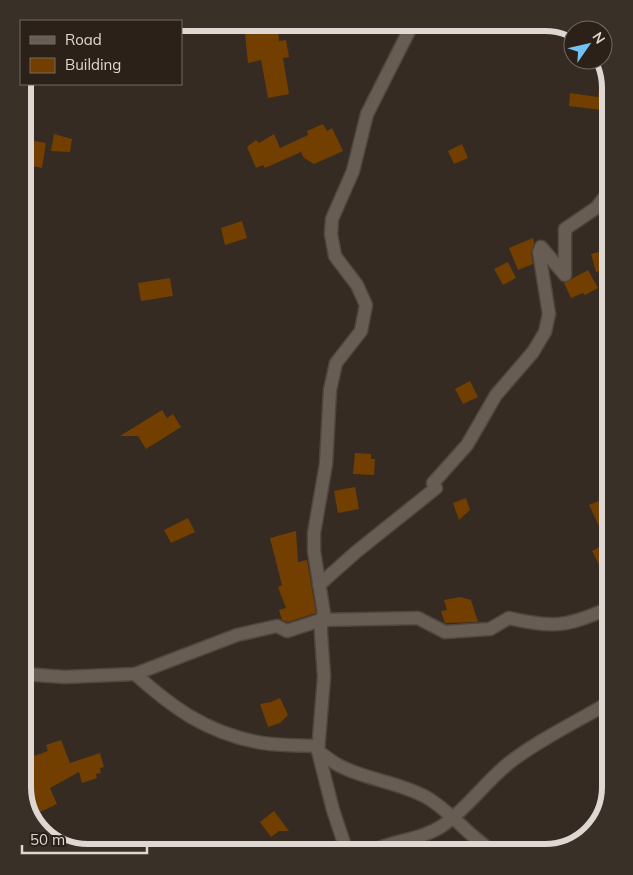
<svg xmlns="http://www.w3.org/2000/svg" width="633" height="875" font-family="Mulish,sans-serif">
	<rect width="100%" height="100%" fill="#352b22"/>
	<g fill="#723f00">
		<path d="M 244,23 L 278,23 L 279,41 L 286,40 L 289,57 L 283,58 L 289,94 L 268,98 L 261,60 L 248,63 Z"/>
		<path d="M 602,65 L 604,65 L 610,88 L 610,111 L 569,106 L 570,93 L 598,97 Z"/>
		<path d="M 323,124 L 327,131 L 332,128 L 343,151 L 314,164 L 304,158 L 301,152 L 265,168 L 263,165 L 256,168 L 247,147 L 256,140 L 259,143 L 274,134 L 280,148 L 308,135 L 307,131 Z"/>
		<path d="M 54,134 L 72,139 L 70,152 L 51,151 Z"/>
		<path d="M 23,139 L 46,143 L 42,168 L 23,164 Z"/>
		<path d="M 462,144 L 468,158 L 454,164 L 448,151 Z"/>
		<path d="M 242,221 L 247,238 L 225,245 L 221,228 Z"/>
		<path d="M 533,238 L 534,243 L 531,253 L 533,264 L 518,270 L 509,248 Z"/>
		<path d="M 610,249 L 610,268 L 596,272 L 591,254 Z"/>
		<path d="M 508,262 L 516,278 L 503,285 L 494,269 Z"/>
		<path d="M 588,270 L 598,288 L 585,295 L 583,293 L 571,298 L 564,283 Z"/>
		<path d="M 170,278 L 173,296 L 141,301 L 138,283 Z"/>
		<path d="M 470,381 L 478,397 L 463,404 L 455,389 Z"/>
		<path d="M 162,410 L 167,418 L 173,414 L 181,427 L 146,449 L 138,436 L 120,436 Z"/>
		<path d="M 355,453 L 371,454 L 371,459 L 375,459 L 374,475 L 353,474 Z"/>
		<path d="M 355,487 L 359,509 L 338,513 L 334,491 Z"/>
		<path d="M 610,496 L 610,586 L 592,551 L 607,543 L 589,505 Z"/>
		<path d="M 466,498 L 470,510 L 459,520 L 453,503 Z"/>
		<path d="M 188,518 L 195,532 L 171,543 L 164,530 Z"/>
		<path d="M 296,531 L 298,562 L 307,560 L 316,613 L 288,622 L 282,620 L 279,610 L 286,608 L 278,587 L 282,585 L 270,538 Z"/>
		<path d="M 460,597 L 471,600 L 478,622 L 445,623 L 441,611 L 447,610 L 444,600 Z"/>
		<path d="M 280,698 L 288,715 L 280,723 L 268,727 L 260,704 L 271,702 Z"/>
		<path d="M 61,740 L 70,763 L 100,753 L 104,767 L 100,768 L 101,773 L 96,774 L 97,778 L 82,783 L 79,772 L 50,788 L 57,804 L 40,812 L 22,772 L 23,760 L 48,751 L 46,745 Z"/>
		<path d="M 274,811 L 289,831 L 279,831 L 271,837 L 260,822 Z"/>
	</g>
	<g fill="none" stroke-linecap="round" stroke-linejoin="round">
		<g stroke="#4f463f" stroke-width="15">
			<g id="street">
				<path d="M 319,585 L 356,552 L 436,488 L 433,483 L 467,445 L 496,395 L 533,352 L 545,332 L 549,314 L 539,252 L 541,247 L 565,275 L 565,229 L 596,208 L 610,190"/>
				<path d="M 23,674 L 65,677 L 135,674 L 237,635 L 277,626 L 287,631 L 321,620 L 418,618 L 445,632 L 490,629 L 509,618 C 556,629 566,626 610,608"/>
				<path d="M 135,674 C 173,708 206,732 257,742 C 276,746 298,745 318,746"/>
				<path d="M 318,751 C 325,756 332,762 340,766 C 367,780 399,782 426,797 C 452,812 469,837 494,852"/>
				<path d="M 347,852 L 333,810 L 318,751 L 324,677 L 321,633 L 321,620 L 324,614 L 314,551 L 314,533 L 326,464 L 330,390 L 336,363 L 361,331 L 366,305 L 357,285 L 335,256 L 331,234 L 332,219 L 353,171 L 367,114 L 413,23"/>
				<path d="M 370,852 C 393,840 421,840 442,826 C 467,809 485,782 509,763 C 538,740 578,721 610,702"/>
			</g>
		</g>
		<use href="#street" stroke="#685d53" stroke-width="12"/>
	</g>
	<path d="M0 0H633V875H0ZM88 31H545A57 57 0 0 1 602 88V787A57 57 0 0 1 545 844H88A57 57 0 0 1 31 787V88A57 57 0 0 1 88 31Z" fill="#393028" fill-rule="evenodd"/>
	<path fill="none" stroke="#dfd8d2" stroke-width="6" d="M88 31H545A57 57 0 0 1 602 88V787A57 57 0 0 1 545 844H88A57 57 0 0 1 31 787V88A57 57 0 0 1 88 31Z"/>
	<rect x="20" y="20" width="162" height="65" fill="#2b2119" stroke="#736a63"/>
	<rect x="30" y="36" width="25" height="8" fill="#685d53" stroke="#736a63"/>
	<text x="65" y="45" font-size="15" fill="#dfd8d2">Road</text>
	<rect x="30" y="58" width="25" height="15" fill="#723f00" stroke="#736a63"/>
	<text x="65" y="70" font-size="15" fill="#dfd8d2">Building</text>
	<g transform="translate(588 45) rotate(56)"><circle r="24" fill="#2b2119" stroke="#736a63"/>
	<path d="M0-4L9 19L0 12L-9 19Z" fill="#73c1f5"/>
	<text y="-8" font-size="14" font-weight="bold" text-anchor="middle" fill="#dfd8d2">N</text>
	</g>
	<path d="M22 845v8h125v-8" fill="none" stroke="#dfd8d2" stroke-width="2.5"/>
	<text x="30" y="845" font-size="15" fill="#dfd8d2" stroke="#2b2119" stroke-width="4" paint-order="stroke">50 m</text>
</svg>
